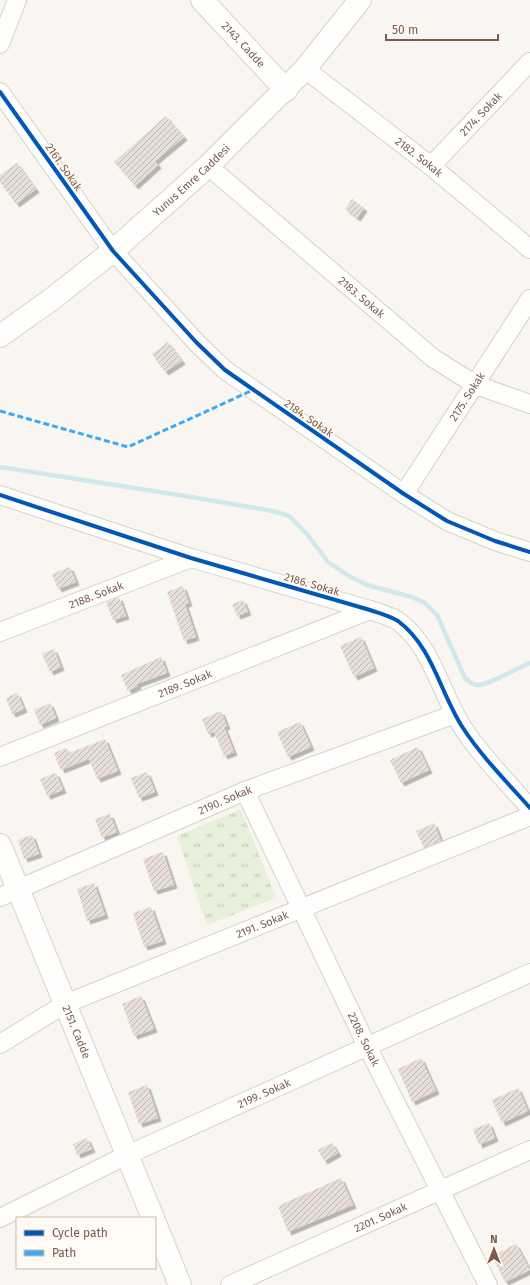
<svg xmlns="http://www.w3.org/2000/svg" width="530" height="1285" font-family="'Fira Sans',sans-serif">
	<defs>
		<pattern id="park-tufts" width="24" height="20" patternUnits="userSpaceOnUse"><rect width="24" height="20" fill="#e7f0db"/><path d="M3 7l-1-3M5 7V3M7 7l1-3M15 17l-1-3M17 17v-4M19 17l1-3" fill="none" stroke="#c0c6b4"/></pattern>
		<pattern id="building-hatch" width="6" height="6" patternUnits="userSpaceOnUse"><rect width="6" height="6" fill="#e6ded7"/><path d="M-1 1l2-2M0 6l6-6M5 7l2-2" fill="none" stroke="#bfb7b1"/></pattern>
		<filter id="shadow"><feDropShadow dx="3.5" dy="3.5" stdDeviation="0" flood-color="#0004"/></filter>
	</defs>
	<rect width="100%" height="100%" fill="#f9f5f0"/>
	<path fill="url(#park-tufts)" d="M 241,809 L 276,898 L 207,925 L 177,836 Z"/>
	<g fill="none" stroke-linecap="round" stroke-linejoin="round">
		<path stroke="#d0e8ea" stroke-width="4.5" d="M 0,467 L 185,496 L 273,511 L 289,516 L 306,533 L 328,562 L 349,576 L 367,585 L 412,597 L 425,603 L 437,615 L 465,678 C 469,681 472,684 476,685 C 488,686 517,668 530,663"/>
	</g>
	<g fill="url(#building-hatch)" filter="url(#shadow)">
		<path d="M 166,116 L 184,137 L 155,161 L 158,165 L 135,186 L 114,162 Z"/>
		<path d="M 17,163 L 36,189 L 16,204 L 0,182 L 0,175 Z"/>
		<path d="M 352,199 L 364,208 L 357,218 L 345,209 Z"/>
		<path d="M 168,342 L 182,361 L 165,372 L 152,354 Z"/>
		<path d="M 70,567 L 76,582 L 58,589 L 52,574 Z"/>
		<path d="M 183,586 L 189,603 L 185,604 L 196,637 L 184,641 L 167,592 Z"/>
		<path d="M 119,597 L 126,616 L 113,620 L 106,602 Z"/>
		<path d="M 243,600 L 248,612 L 237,616 L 232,604 Z"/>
		<path d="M 361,637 L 374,668 L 354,677 L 340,646 Z"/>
		<path d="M 54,649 L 61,667 L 50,672 L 42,654 Z"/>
		<path d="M 161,657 L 167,673 L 137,684 L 138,686 L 128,691 L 121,675 Z"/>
		<path d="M 17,693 L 24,709 L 12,714 L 6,698 Z"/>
		<path d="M 50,703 L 56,718 L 40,725 L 34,710 Z"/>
		<path d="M 221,711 L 227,726 L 224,727 L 234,752 L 224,756 L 214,732 L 208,734 L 202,719 Z"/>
		<path d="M 300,722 L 311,747 L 288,757 L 277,732 Z"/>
		<path d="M 105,739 L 118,771 L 97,779 L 89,759 L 61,770 L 54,753 L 66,748 L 69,753 Z"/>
		<path d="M 418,747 L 429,770 L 401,783 L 390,760 Z"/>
		<path d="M 147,772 L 155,792 L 139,798 L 131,778 Z"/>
		<path d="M 56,773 L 63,790 L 47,796 L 40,779 Z"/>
		<path d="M 110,814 L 117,832 L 102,838 L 95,819 Z"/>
		<path d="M 434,823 L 441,841 L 424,848 L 416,831 Z"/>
		<path d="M 32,835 L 39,854 L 24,859 L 18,840 Z"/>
		<path d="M 163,852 L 174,885 L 154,891 L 143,859 Z"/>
		<path d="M 94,883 L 105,915 L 87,921 L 77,889 Z"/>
		<path d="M 151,907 L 163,941 L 144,947 L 133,913 Z"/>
		<path d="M 141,996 L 154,1029 L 134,1036 L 122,1004 Z"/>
		<path d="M 421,1058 L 436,1091 L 412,1102 L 398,1069 Z"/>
		<path d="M 147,1085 L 158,1118 L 139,1124 L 128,1092 Z"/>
		<path d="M 518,1088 L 528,1111 L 502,1123 L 492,1100 Z"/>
		<path d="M 489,1123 L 495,1138 L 479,1145 L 473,1129 Z"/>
		<path d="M 87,1138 L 92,1149 L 77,1155 L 73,1144 Z"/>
		<path d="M 332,1143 L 338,1153 L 324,1161 L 318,1150 Z"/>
		<path d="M 341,1178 L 353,1205 L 288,1232 L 278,1206 Z"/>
		<path d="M 516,1244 L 530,1270 L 505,1282 L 492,1256 Z"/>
	</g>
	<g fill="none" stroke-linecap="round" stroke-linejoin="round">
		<g stroke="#d7d1cb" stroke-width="20">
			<g id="street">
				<path d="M 0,44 L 17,0"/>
				<path id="s1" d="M 305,69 L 431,166 L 530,249"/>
				<path d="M 0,92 L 113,251 L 196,342 L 225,370 L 404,494 L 447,521 L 495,541 L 530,552"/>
				<path id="s2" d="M 208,166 L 433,358 L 476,385 L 530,404"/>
				<path id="s3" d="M 431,166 L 530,62"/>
				<path id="s4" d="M 404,494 L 530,299"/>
				<path d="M 0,495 L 191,558 L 370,610 C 379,613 390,616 398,621 C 433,647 440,693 463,728 C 482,757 507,782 530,808"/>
				<path id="s5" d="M 0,632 L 191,558"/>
				<path id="s6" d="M 0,757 L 370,610"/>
				<path id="s7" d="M 245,791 L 367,1046 L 488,1285"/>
				<path id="s8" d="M 0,897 L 245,791 L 455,714"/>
				<path id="s9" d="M 0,1044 L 65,1004 L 530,816"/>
				<path id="s10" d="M 0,1218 L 127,1155 L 530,973"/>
				<path id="s11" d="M 230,1285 L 530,1150"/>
			</g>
		</g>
		<g stroke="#d9d2cb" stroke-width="24">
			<g id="secondary">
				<path id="s12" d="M 202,0 L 286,90"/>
				<path id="s13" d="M 0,336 L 52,299 L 113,251 L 208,166 L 305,69 L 360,0"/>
				<path id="s14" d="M 0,845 L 153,1218"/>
				<path d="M 155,1223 L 180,1285"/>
			</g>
		</g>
		<use href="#street" stroke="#fefefd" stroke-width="18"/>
		<use href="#secondary" stroke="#fefefd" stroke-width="22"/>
		<path stroke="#3fa9f5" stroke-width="3" stroke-dasharray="6 3" stroke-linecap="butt" d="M 0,411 L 128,447 L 253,390"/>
		<g stroke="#fffaf3" stroke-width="6">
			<g id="cycleway">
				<path d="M 0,92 L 113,251 L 196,342 L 225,370 L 404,494 L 447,521 L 495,541 L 530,552"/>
				<path d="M 0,495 L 191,558 L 370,610 C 379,613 390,616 398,621 C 433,647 440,693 463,728 C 482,757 507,782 530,808"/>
			</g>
		</g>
		<use href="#cycleway" stroke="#0057b8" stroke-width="4"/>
	</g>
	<g text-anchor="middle" stroke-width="3" stroke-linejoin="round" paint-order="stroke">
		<g font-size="11" fill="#7a5c4d" stroke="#fffaf3">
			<text dy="4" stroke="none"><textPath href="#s12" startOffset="61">2143. Cadde</textPath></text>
			<text dy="4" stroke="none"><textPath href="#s3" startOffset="72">2174. Sokak</textPath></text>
			<text dy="4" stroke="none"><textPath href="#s1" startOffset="144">2182. Sokak</textPath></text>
			<text transform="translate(64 167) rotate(55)" y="4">2161. Sokak</text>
			<text dy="4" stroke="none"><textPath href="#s13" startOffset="247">Yunus Emre Caddesi</textPath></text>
			<text dy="4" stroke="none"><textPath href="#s2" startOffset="202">2183. Sokak</textPath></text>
			<text dy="4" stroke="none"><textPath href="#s4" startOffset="116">2175. Sokak</textPath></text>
			<text transform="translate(309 418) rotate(35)" y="4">2184. Sokak</text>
			<text transform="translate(312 584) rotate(16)" y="4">2186. Sokak</text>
			<text dy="4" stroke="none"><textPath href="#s5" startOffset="103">2188. Sokak</textPath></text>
			<text dy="4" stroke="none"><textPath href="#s6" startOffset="199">2189. Sokak</textPath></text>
			<text dy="4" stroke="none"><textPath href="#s8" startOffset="245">2190. Sokak</textPath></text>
			<text dy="4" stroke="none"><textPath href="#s9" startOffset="289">2191. Sokak</textPath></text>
			<text dy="4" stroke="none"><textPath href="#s14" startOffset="202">2151. Cadde</textPath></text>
			<text dy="4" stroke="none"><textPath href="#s7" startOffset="275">2208. Sokak</textPath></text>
			<text dy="4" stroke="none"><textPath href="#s10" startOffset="292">2199. Sokak</textPath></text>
			<text dy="4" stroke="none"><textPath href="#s11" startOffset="165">2201. Sokak</textPath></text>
		</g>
	</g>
	<rect x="16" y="1217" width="140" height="52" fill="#fffaf3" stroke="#cabbb1"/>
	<rect x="24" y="1230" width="20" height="6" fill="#0057b8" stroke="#cabbb1"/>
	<text x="52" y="1237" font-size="12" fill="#7a5c4d">Cycle path</text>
	<rect x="24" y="1250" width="20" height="6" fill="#3fa9f5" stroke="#cabbb1"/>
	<text x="52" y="1257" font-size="12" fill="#7a5c4d">Path</text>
	<g transform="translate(494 1249)" stroke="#fffaf3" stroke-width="3" paint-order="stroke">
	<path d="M0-3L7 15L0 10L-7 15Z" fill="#7a5c4d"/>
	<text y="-6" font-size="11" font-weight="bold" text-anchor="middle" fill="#7a5c4d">N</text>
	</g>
	<path d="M386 34v6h112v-6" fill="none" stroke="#7a5c4d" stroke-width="2"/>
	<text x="392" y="34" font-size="12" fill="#7a5c4d" stroke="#fffaf3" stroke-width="3" paint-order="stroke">50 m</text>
</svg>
